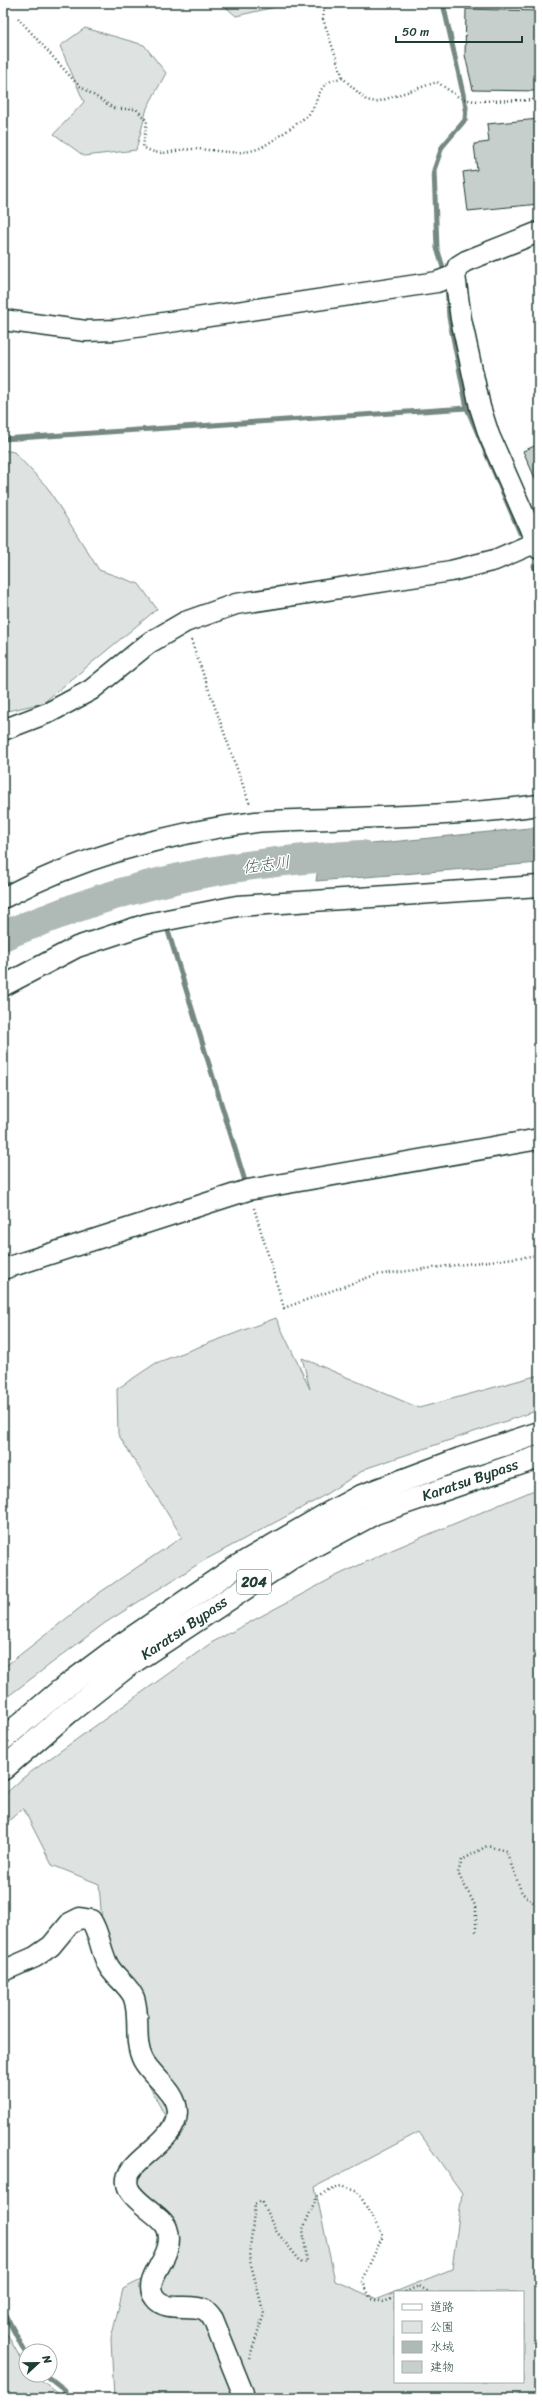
<svg xmlns="http://www.w3.org/2000/svg" width="542" height="2401" font-family="Sriracha,'Klee One',sans-serif">
	<rect width="100%" height="100%" fill="#fff"/>
	<filter id="ink" filterUnits="userSpaceOnUse"><feTurbulence type="fractalNoise" baseFrequency=".025" numOctaves="2"/><feDisplacementMap in="SourceGraphic" scale="8" xChannelSelector="R" yChannelSelector="G"/><feConvolveMatrix kernelMatrix="1 2 1 2 8 2 1 2 1" color-interpolation-filters="sRGB"/></filter>
	<g filter="url(#ink)">
		<g fill="#dee3e2" stroke="#7e908b" fill-rule="evenodd">
			<path d="M 221,3 L 293,3 L 236,16 Z"/>
			<path d="M 85,28 L 144,45 L 166,73 L 147,108 L 136,150 L 84,156 L 54,134 L 84,102 L 60,46 Z"/>
			<path d="M 3,450 L 14,452 L 47,487 L 99,570 L 139,584 L 157,609 L 43,703 L 3,712 Z"/>
			<path d="M 276,1318 L 310,1389 L 302,1358 L 419,1408 L 539,1375 L 539,1410 L 367,1468 L 315,1501 L 203,1561 L 105,1623 L 3,1700 L 3,1668 L 99,1593 L 182,1537 L 118,1434 L 117,1389 L 156,1363 Z"/>
			<path d="M 539,1488 L 539,2398 L 114,2398 L 111,2339 L 123,2289 L 143,2279 L 173,2255 L 138,2198 L 139,2168 L 165,2116 L 131,2051 L 130,1995 L 105,1961 L 99,1884 L 52,1865 L 23,1808 L 3,1826 L 3,1796 L 24,1777 L 211,1643 L 336,1576 L 387,1552 ZM 419,2132 L 462,2193 L 452,2269 L 395,2292 L 523,2292 L 523,2382 L 395,2382 L 395,2292 L 377,2299 L 335,2281 L 315,2187 Z"/>
			<path d="M 3,2327 L 26,2368 L 26,2375 L 35,2375 L 60,2395 L 60,2398 L 3,2398 Z"/>
		</g>
		<path fill="#afbab7" stroke="#758883" d="M 539,827 L 539,863 L 316,881 L 321,849 Z"/>
		<g fill="none" stroke-linecap="round" stroke-linejoin="round">
			<g stroke="#758883" stroke-width="5">
				<path d="M 443,3 L 466,107 L 465,120 L 442,147 L 434,170 L 437,248 L 445,274"/>
				<path d="M 447,284 L 449,317 L 467,408 L 520,533"/>
				<path d="M 3,439 L 467,408"/>
				<path d="M 534,566 L 539,578"/>
				<path d="M 168,931 L 245,1181"/>
				<path d="M 3,2310 L 26,2354"/>
				<path d="M 46,2375 L 65,2390 L 64,2398"/>
			</g>
			<path stroke="#afbab7" stroke-width="30" d="M 3,936 C 19,928 37,923 54,916 C 152,877 256,860 362,855"/>
		</g>
		<g fill="#c7cfcc" stroke="#1f3d34">
			<path d="M 466,9 L 539,11 L 539,91 L 473,90 L 465,55 Z"/>
			<path d="M 539,119 L 539,204 L 468,211 L 463,172 L 477,170 L 474,144 L 489,142 L 487,124 Z"/>
			<path d="M 539,444 L 539,487 L 523,451 Z"/>
		</g>
		<g fill="none" stroke-linecap="round" stroke-linejoin="round">
			<g stroke="#1f3d34" stroke-width="23">
				<g id="minor">
					<path d="M 539,232 L 466,261 L 458,266 L 455,275 L 461,319 L 480,407 L 489,435 L 539,549"/>
					<path d="M 3,320 L 86,331 L 116,330 L 437,282 L 455,275"/>
					<path d="M 3,730 L 50,712 L 91,690 L 149,643 L 185,622 L 236,604 L 451,571 L 495,560 L 539,541"/>
					<path d="M 3,898 C 81,857 169,833 256,822 C 280,820 305,820 328,819 C 399,816 469,815 539,805"/>
					<path d="M 3,986 L 77,947 L 147,924 L 237,906 L 539,886"/>
					<path d="M 3,1269 L 248,1190 L 539,1139"/>
					<path d="M 3,1971 L 35,1957 L 51,1946 L 70,1923 L 80,1918 L 91,1920 C 100,1934 100,1950 108,1965 C 114,1977 129,1985 134,1998 C 141,2019 133,2040 143,2060 C 152,2077 177,2091 177,2112 C 177,2137 143,2153 131,2170 C 113,2195 160,2211 167,2228 C 178,2257 139,2278 155,2298 C 166,2313 190,2303 205,2310 C 207,2311 211,2316 213,2319 L 243,2393 L 243,2398"/>
				</g>
			</g>
			<g stroke="#1f3d34" stroke-width="25">
				<g id="highway">
					<path d="M 3,1739 L 61,1690 L 120,1646 L 233,1569 L 324,1516 L 359,1497 L 460,1459 L 539,1433"/>
					<path d="M 3,1769 L 69,1712 L 130,1664 L 291,1558 L 375,1513 L 539,1457"/>
				</g>
			</g>
			<g stroke="#1f3d34" stroke-width="2.5" stroke-dasharray="1 3" stroke-linecap="butt">
				<path d="M 325,3 L 323,19 L 343,78"/>
				<path d="M 18,18 L 78,85 L 115,109 L 136,109 L 147,121 L 143,147 C 163,159 172,149 193,149 C 215,149 238,157 260,148 C 266,146 307,117 310,113 C 321,96 317,81 343,78 L 366,100 L 377,102 L 437,82 L 460,98 L 474,101 L 539,100"/>
				<path d="M 191,640 L 250,805"/>
				<path d="M 254,1208 L 284,1308 L 375,1275 L 539,1255"/>
				<path d="M 476,1932 L 476,1907 L 458,1873 L 462,1860 L 487,1846 L 506,1851 L 522,1893 L 539,1907"/>
				<path d="M 405,2292 L 419,2286 L 429,2292"/>
				<path d="M 249,2359 L 264,2314 L 249,2257 L 255,2204 L 261,2201 L 276,2231 L 302,2263 L 307,2262 L 303,2229 L 317,2196 L 341,2186 L 358,2192 L 383,2236 L 362,2280 L 371,2299 L 384,2302 L 395,2297"/>
			</g>
			<use href="#minor" stroke="#fff" stroke-width="20"/>
			<use href="#highway" stroke="#fff" stroke-width="22"/>
		</g>
	</g>
	<g text-anchor="middle" stroke-width="3" stroke-linejoin="round" paint-order="stroke">
		<rect fill="#fff" stroke="#627771" stroke-width="1" x="237" y="1570" width="34" height="24" rx="3"/>
		<g font-size="14" font-weight="bold" fill="#1f3d34">
			<text x="254" y="1587">204</text>
		</g>
		<g font-size="15" fill="#1f3d34" stroke="#fff">
			<text transform="translate(470 1480) rotate(-19)" y="5">Karatsu Bypass</text>
			<text transform="translate(184 1628) rotate(-34)" y="5">Karatsu Bypass</text>
		</g>
		<g font-size="16" font-style="italic" fill="#4a625b" stroke="#fff">
			<text transform="translate(266 864) rotate(-7)" y="6">佐志川</text>
		</g>
	</g>
	<rect width="542" height="2401" fill="none" stroke="#fff" stroke-width="16"/>
	<rect x="8" y="8" width="526" height="2385" fill="none" stroke="#1f3d34" stroke-width="1.5" filter="url(#ink)"/>
	<rect x="394" y="2291" width="130" height="92" fill="#ffffff" stroke="#a5b1ae"/>
	<rect x="402" y="2304" width="20" height="6" fill="#ffffff" stroke="#a5b1ae"/>
	<text x="430" y="2311" font-size="12" fill="#1f3d34">道路</text>
	<rect x="402" y="2321" width="20" height="12" fill="#dee3e2" stroke="#a5b1ae"/>
	<text x="430" y="2331" font-size="12" fill="#1f3d34">公園</text>
	<rect x="402" y="2341" width="20" height="12" fill="#afbab7" stroke="#a5b1ae"/>
	<text x="430" y="2351" font-size="12" fill="#1f3d34">水域</text>
	<rect x="402" y="2361" width="20" height="12" fill="#c7cfcc" stroke="#a5b1ae"/>
	<text x="430" y="2371" font-size="12" fill="#1f3d34">建物</text>
	<g transform="translate(38 2363) rotate(68)"><circle r="19" fill="#ffffff" stroke="#a5b1ae"/>
	<path d="M0-3L7 15L0 10L-7 15Z" fill="#1f3d34"/>
	<text y="-6" font-size="11" font-weight="bold" text-anchor="middle" fill="#1f3d34">N</text>
	</g>
	<path d="M396 36v6h126v-6" fill="none" stroke="#1f3d34" stroke-width="2"/>
	<text x="402" y="36" font-size="12" fill="#1f3d34" stroke="#ffffff" stroke-width="3" paint-order="stroke">50 m</text>
</svg>
